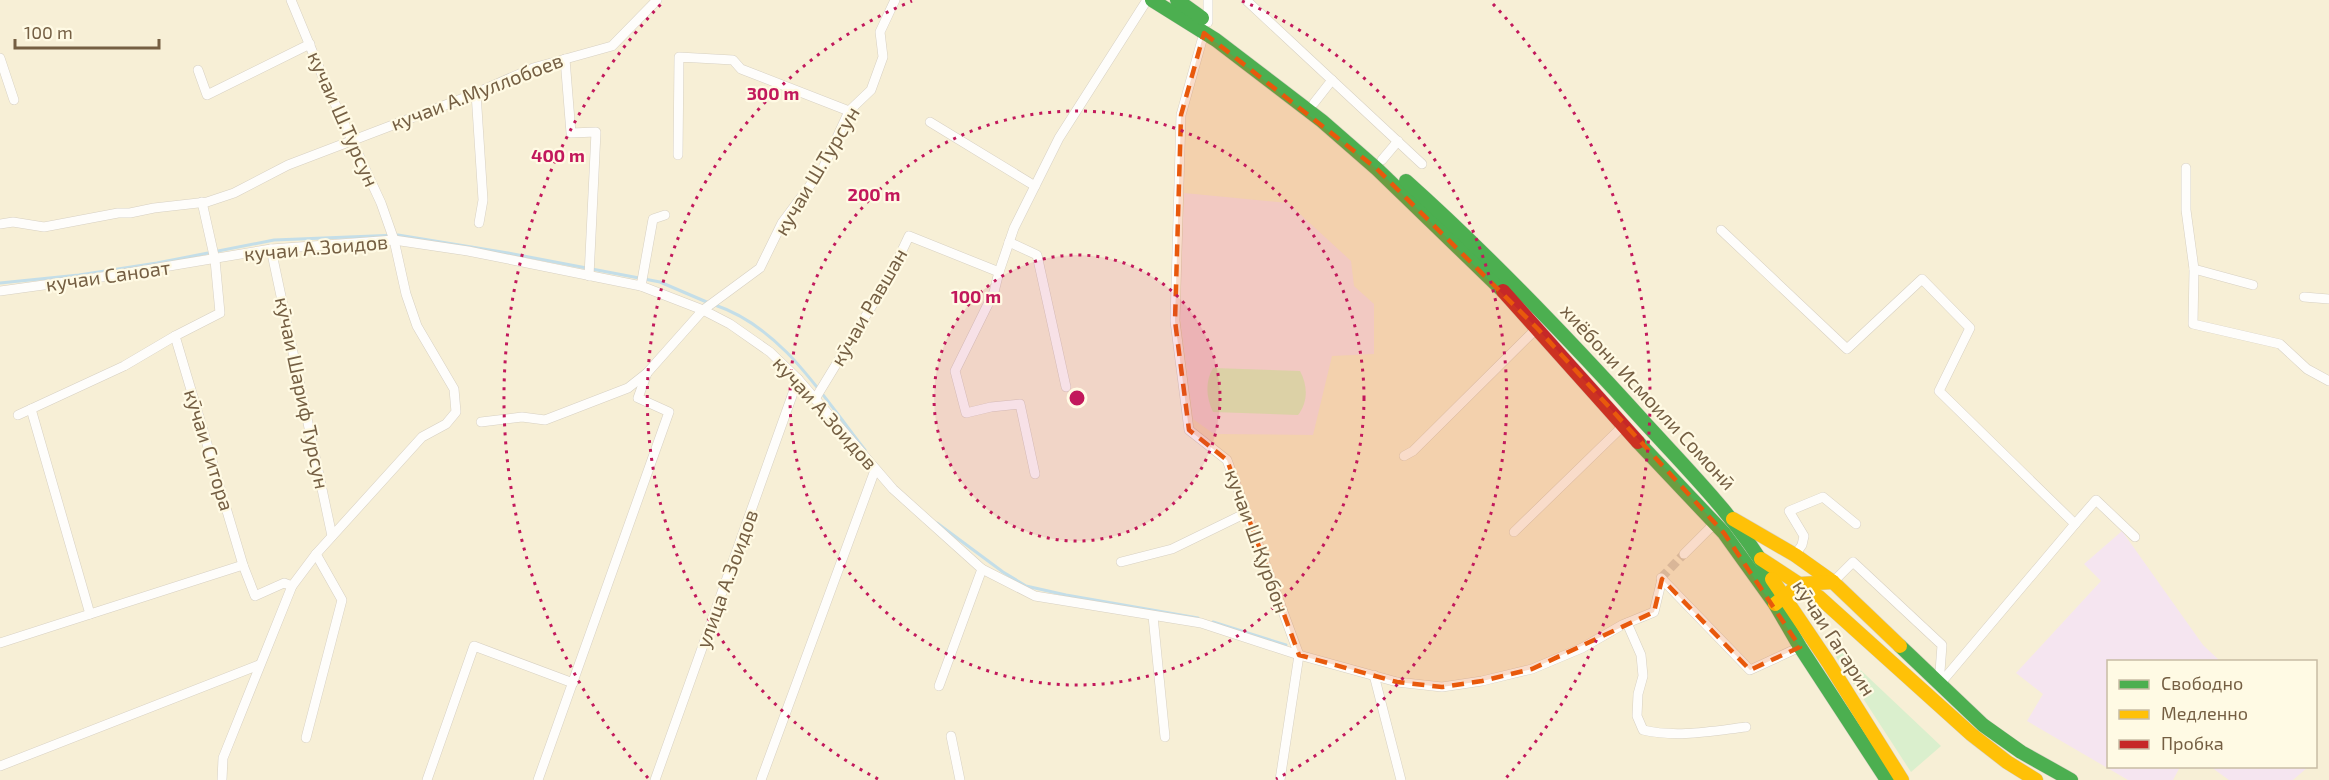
<svg xmlns="http://www.w3.org/2000/svg" width="2329" height="780" font-family="'Exo 2',sans-serif">
	<rect width="100%" height="100%" fill="#f6f3e4"/>
	<path fill="#f7efd6" fill-rule="evenodd" d="M 0,0 L 2329,0 L 2329,780 L 0,780 ZM 2108,662 L 2316,662 L 2316,766 L 2108,766 Z"/>
	<g fill="#f5e5f0">
		<path d="M 1184,193 L 1288,203 L 1351,261 L 1354,286 L 1374,304 L 1374,354 L 1332,356 L 1313,435 L 1214,434 L 1193,419 L 1179,310 Z"/>
		<path d="M 2122,531 L 2203,645 L 2220,661 L 2108,662 L 2108,766 L 2180,767 L 2173,780 L 2128,780 L 2027,721 L 2043,694 L 2016,673 L 2101,581 L 2084,564 Z"/>
		<path d="M 2211,767 L 2308,767 L 2293,780 L 2229,780 Z"/>
	</g>
	<g fill="#daefcd">
		<path d="M 1213,368 L 1300,371 C 1308,386 1308,402 1298,415 L 1213,412 C 1206,397 1205,382 1213,368 Z"/>
		<path d="M 1832,643 L 1941,746 L 1911,772 L 1829,646 Z"/>
	</g>
	<g fill="none" stroke-linecap="round" stroke-linejoin="round">
		<g stroke="#c4dee8" stroke-width="3">
			<path d="M 0,283 L 79,275 L 157,263 L 274,240 L 398,235 L 508,253 L 660,282 L 709,303"/>
			<path d="M 715,305 C 783,328 823,397 865,450"/>
			<path d="M 937,523 L 1003,572 L 1026,586 L 1066,595 L 1198,618"/>
			<path d="M 1213,622 L 1286,645"/>
		</g>
		<path stroke="#d6cebc" stroke-width="9" stroke-dasharray="9 4.5" stroke-linecap="butt" d="M 1661,578 L 1684,554"/>
		<g stroke="#d7d0c2" stroke-width="10">
			<g id="street">
				<path d="M 1208,0 L 1208,22"/>
				<path d="M 1246,0 L 1422,164"/>
				<path d="M 1204,33 L 1181,115 L 1175,321 L 1189,430 L 1227,460 L 1299,655 L 1280,780"/>
				<path d="M 0,58 L 14,100"/>
				<path d="M 565,59 L 571,133 L 596,132 L 589,276"/>
				<path d="M 198,70 L 207,95 L 310,44"/>
				<path d="M 476,93 L 483,200 L 479,223"/>
				<path d="M 1314,103 L 1332,80"/>
				<path d="M 930,122 L 1035,186"/>
				<path d="M 678,155 L 679,57 L 733,60 L 741,69 L 849,111"/>
				<path d="M 1382,160 L 1398,141"/>
				<path d="M 2186,168 L 2186,210 L 2194,269 L 2193,324 L 2280,344 L 2307,369 L 2329,381"/>
				<path d="M 202,202 L 215,260 L 220,313 L 175,336 L 243,565 L 255,596 L 284,583 L 292,586"/>
				<path d="M 0,224 L 13,222 L 44,227 L 118,213 L 130,213 L 154,208 L 207,202 L 234,193 L 288,165 L 469,96 L 533,68 L 612,46 L 657,0"/>
				<path d="M 1721,230 L 1847,349 L 1922,279 L 1970,328 L 1939,391 L 2075,524 L 1939,685"/>
				<path d="M 1009,242 L 1037,255 L 1066,387"/>
				<path d="M 271,249 L 332,536"/>
				<path d="M 2194,269 L 2253,285"/>
				<path d="M 641,286 L 653,219 L 665,215"/>
				<path d="M 0,291 L 116,275 L 271,249 L 394,240 L 468,251 L 641,286 L 703,310 L 730,324 L 770,352 L 798,379 L 893,489 L 982,569 L 1035,596 L 1201,623 L 1299,655 L 1397,682 L 1442,687 L 1482,681 L 1532,669 L 1582,648 L 1622,625 L 1654,612 L 1662,579"/>
				<path d="M 2304,297 L 2329,299"/>
				<path d="M 815,399 L 890,276 L 909,236 L 999,272"/>
				<path d="M 31,409 L 90,614"/>
				<path d="M 18,415 L 124,366 L 175,336"/>
				<path d="M 481,422 L 522,417 L 545,420 L 628,388 L 647,373 L 703,310 L 760,268 L 782,223 L 823,168 L 849,111 L 871,90 L 883,57 L 880,32 L 895,0"/>
				<path d="M 1404,456 L 1413,451 L 1537,328"/>
				<path d="M 1035,474 L 1020,404 L 991,407 L 966,413 L 955,371 L 994,292 L 999,272 L 1014,228 L 1059,138 L 1147,0"/>
				<path d="M 2075,524 L 2096,500 L 2135,537"/>
				<path d="M 1514,532 L 1623,426"/>
				<path d="M 1684,554 L 1714,524"/>
				<path d="M 1795,555 L 1802,545 L 1804,536 L 1789,511 L 1823,497 L 1856,524"/>
				<path d="M 1121,562 L 1172,549 L 1246,513"/>
				<path d="M 1661,578 L 1750,670 L 1800,647"/>
				<path d="M 1833,582 L 1853,562 L 1942,645 L 1939,685"/>
				<path d="M 1153,616 L 1165,737"/>
				<path d="M 1627,623 L 1641,655 L 1643,676 L 1638,694 L 1637,716 L 1643,730 C 1677,738 1712,731 1746,727"/>
				<path d="M 0,643 L 243,565"/>
				<path d="M 1374,675 L 1401,780"/>
				<path d="M 939,686 L 982,569"/>
				<path d="M 951,736 L 960,780"/>
				<path d="M 306,738 L 342,600 L 316,554"/>
				<path d="M 0,766 L 259,665"/>
				<path d="M 222,780 L 223,758 L 292,586 L 316,554 L 422,437 L 446,424 L 456,412 L 454,389 L 417,326 L 406,294 L 394,240 L 381,203 L 325,82 L 291,0"/>
				<path d="M 427,780 L 474,646 L 573,683"/>
				<path d="M 538,780 L 669,412 L 638,398 L 647,373"/>
				<path d="M 655,780 L 798,379"/>
				<path d="M 761,780 L 875,470"/>
			</g>
		</g>
		<g stroke="#d5cfc2" stroke-width="15">
			<g id="fast">
				<path d="M 1152,0 L 1216,40 L 1322,121 L 1377,169 L 1503,291"/>
				<path d="M 1177,0 L 1202,18"/>
				<path d="M 1406,181 C 1491,257 1569,339 1646,424 C 1692,474 1739,521 1772,579"/>
				<path d="M 1638,442 L 1724,533 L 1775,604 L 1800,647 L 1887,780"/>
				<path d="M 1900,646 L 1983,725 L 2021,752 L 2071,780"/>
			</g>
		</g>
		<g stroke="#d5cfc2" stroke-width="15">
			<g id="slow">
				<path d="M 1733,519 L 1795,555 L 1833,582 L 1900,646"/>
				<path d="M 1761,559 L 1819,597 L 1971,734 L 2007,762 L 2036,780"/>
				<path d="M 1772,579 L 1828,662 L 1902,780"/>
				<path d="M 1775,604 L 1800,584 L 1833,582"/>
			</g>
		</g>
		<g stroke="#d5cfc2" stroke-width="15">
			<path id="jam" d="M 1503,291 L 1638,442"/>
		</g>
		<use href="#street" stroke="#fefdfb" stroke-width="9"/>
		<use href="#fast" stroke="#4caf50" stroke-width="14"/>
		<use href="#slow" stroke="#ffc107" stroke-width="14"/>
		<use href="#jam" stroke="#c62828" stroke-width="14"/>
	</g>
	<path fill="#e8590c" fill-opacity="0.2" stroke="#e8590c" stroke-width="4.5" stroke-dasharray="12 8" stroke-linejoin="round" d="M 1204,33 L 1377,169 L 1537,328 L 1724,533 L 1800,647 L 1750,670 L 1662,579 L 1654,612 L 1532,669 L 1482,681 L 1442,687 L 1397,682 L 1299,655 L 1227,460 L 1189,430 L 1175,321 L 1181,115 Z"/>
	<circle cx="1077" cy="398" r="143" fill="#c2185b" fill-opacity=".12"/>
	<g fill="none" stroke="#c2185b" stroke-width="3" stroke-dasharray="3 6">
		<circle cx="1077" cy="398" r="143"/>
		<circle cx="1077" cy="398" r="287"/>
		<path d="M878 779A430 430 0 0 1 912 1M1242 1A430 430 0 0 1 1276 779"/>
		<path d="M648 778A573 573 0 0 1 661 4M1493 4A573 573 0 0 1 1506 778"/>
	</g>
	<g text-anchor="middle" stroke-width="4.5" stroke-linejoin="round" paint-order="stroke">
		<g font-size="20" fill="#755f43" stroke="#fffae4">
			<text transform="translate(477 92) rotate(-21)" y="7">кучаи А.Муллобоев</text>
			<text transform="translate(343 119) rotate(66)" y="7">кучаи Ш.Турсун</text>
			<text transform="translate(817 171) rotate(-59)" y="7">кучаи Ш.Турсун</text>
			<text transform="translate(316 248) rotate(-5)" y="7">кучаи А.Зоидов</text>
			<text transform="translate(108 276) rotate(-8)" y="7">кучаи Саноат</text>
			<text transform="translate(869 307) rotate(-60)" y="7">кӯчаи Равшан</text>
			<text transform="translate(302 393) rotate(78)" y="7">кӯчаи Шариф Турсун</text>
			<text transform="translate(1648 397) rotate(47)" y="7">хиёбони Исмоили Сомонӣ</text>
			<text transform="translate(825 413) rotate(48)" y="7">кучаи А.Зоидов</text>
			<text transform="translate(209 450) rotate(73)" y="7">кӯчаи Ситора</text>
			<text transform="translate(1257 541) rotate(70)" y="7">кучаи Ш.Қурбон</text>
			<text transform="translate(727 579) rotate(-70)" y="7">улица А.Зоидов</text>
			<text transform="translate(1834 638) rotate(57)" y="7">кӯчаи Гагарин</text>
		</g>
	</g>
	<circle cx="1077" cy="398" r="9" fill="#c2185b" stroke="#fffae4" stroke-width="3"/>
	<g font-size="18" text-anchor="middle" font-weight="bold" fill="#c2185b" stroke="#fffae4" stroke-width="4.5" stroke-linejoin="round" paint-order="stroke">
		<text x="773" y="100">300 m</text>
		<text x="558" y="162">400 m</text>
		<text x="874" y="201">200 m</text>
		<text x="976" y="303">100 m</text>
	</g>
	<rect x="2107" y="660" width="210" height="108" fill="#fffae4" stroke="#c8bca4" stroke-width="1.5"/>
	<rect x="2119" y="680" width="30" height="9" fill="#4caf50" stroke="#c8bca4" stroke-width="1.5"/>
	<text x="2161" y="690" font-size="18" fill="#755f43">Свободно</text>
	<rect x="2119" y="710" width="30" height="9" fill="#ffc107" stroke="#c8bca4" stroke-width="1.5"/>
	<text x="2161" y="720" font-size="18" fill="#755f43">Медленно</text>
	<rect x="2119" y="740" width="30" height="9" fill="#c62828" stroke="#c8bca4" stroke-width="1.5"/>
	<text x="2161" y="750" font-size="18" fill="#755f43">Пробка</text>
	<path d="M15 39v9h144v-9" fill="none" stroke="#755f43" stroke-width="3"/>
	<text x="24" y="39" font-size="18" fill="#755f43" stroke="#fffae4" stroke-width="4.5" paint-order="stroke">100 m</text>
</svg>
